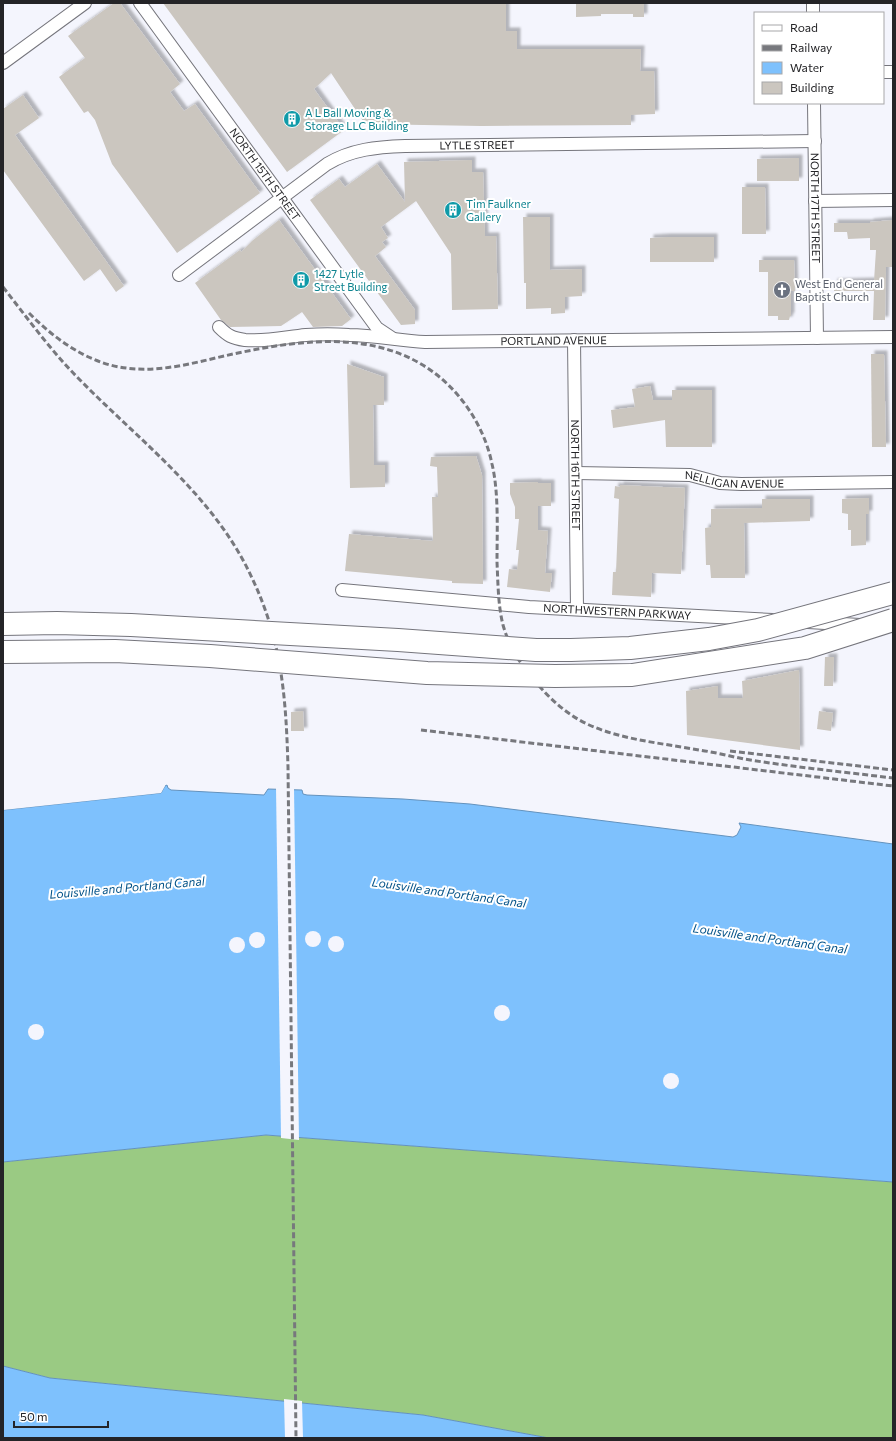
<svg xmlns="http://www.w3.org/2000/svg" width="896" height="1441" font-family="Commissioner,sans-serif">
	<defs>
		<filter id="shadow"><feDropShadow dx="3.5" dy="-3.5" stdDeviation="1" flood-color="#0004"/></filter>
	</defs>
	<rect width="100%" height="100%" fill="#f4f5fd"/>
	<path fill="#9aca83" d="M 266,1135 L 893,1182 L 893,1438 L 549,1438 L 423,1415 L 50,1378 L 3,1366 L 3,1162 Z"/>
	<g fill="#7ec1fd" stroke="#6392bd">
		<path d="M 167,785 L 168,788 L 171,790 L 264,795 L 268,789 L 302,790 L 303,794 L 307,795 L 403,799 L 470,804 L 733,837 L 737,835 L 741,827 L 739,823 L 893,844 L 893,1182 L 266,1135 L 3,1162 L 3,810 L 161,793 L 165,786 Z"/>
		<path d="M 3,1366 L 50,1378 L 423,1415 L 549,1438 L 3,1438 Z"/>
	</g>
	<g fill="#f4f5fd">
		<path d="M 164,784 L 165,786 L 161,793 L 3,810 L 3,808 L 160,791 Z"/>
		<path d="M 276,787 L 294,788 L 299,1140 L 281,1138 Z"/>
		<circle cx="313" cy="939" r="8"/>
		<circle cx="257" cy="940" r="8"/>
		<circle cx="336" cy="944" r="8"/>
		<circle cx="237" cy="945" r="8"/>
		<circle cx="502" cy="1013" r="8"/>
		<circle cx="36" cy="1032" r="8"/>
		<circle cx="671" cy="1081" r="8"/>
		<path d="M 284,1399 L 302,1401 L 303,1438 L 285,1438 Z"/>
	</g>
	<g fill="#cbc6bf" filter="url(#shadow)">
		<path d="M 114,3 L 120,3 L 180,84 L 170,92 L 184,111 L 195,104 L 260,193 L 177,253 L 112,164 L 95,120 L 88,111 L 84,113 L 59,77 L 85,58 L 68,36 Z"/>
		<path d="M 163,3 L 506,3 L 506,31 L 517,31 L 517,49 L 641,49 L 640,71 L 654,71 L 655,114 L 631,115 L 631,125 L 481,126 L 365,124 L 331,73 L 314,89 L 344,130 L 287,172 Z"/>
		<path d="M 576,3 L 644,3 L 644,17 L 633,17 L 633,14 L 601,14 L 601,16 L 576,17 Z"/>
		<path d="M 23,95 L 39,118 L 15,135 L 124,286 L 116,292 L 100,269 L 84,281 L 3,170 L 3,109 Z"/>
		<path d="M 799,158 L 799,181 L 757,181 L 757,159 Z"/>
		<path d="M 472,160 L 472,172 L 483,172 L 485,236 L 496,236 L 498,309 L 452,310 L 451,254 L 416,201 L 381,227 L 388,238 L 382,242 L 386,247 L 375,256 L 415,310 L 415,324 L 401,325 L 310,200 L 339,179 L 345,187 L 377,164 L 405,202 L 404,162 Z"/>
		<path d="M 742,187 L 765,187 L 766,234 L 742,234 Z"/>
		<path d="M 523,217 L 550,217 L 550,270 L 582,269 L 582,296 L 565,297 L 565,313 L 551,314 L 551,308 L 526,309 L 526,283 L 524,283 Z"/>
		<path d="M 279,220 L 351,319 L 342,326 L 313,327 L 302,312 L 281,326 L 230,327 L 221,320 L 195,283 L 240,250 L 241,252 L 252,241 Z"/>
		<path d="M 893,220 L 893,267 L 886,267 L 885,320 L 873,320 L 874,291 L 834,291 L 834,282 L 874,281 L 876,250 L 870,250 L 870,238 L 848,239 L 847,232 L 834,232 L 834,223 L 870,223 L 870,222 Z"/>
		<path d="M 667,237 L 714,237 L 714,262 L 650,262 L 650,238 Z"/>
		<path d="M 759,260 L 794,260 L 795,291 L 791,291 L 791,316 L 790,316 L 789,320 L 778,320 L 778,316 L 768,316 L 768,272 L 759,272 Z"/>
		<path d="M 871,354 L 884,354 L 886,447 L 872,447 Z"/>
		<path d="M 347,364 L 384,377 L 384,405 L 373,405 L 374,465 L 385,465 L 385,487 L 350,488 Z"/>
		<path d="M 650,386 L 653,400 L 672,400 L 672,390 L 712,390 L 712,447 L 666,447 L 665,420 L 613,428 L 611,410 L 635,407 L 632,389 Z"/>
		<path d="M 476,456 L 482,475 L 483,584 L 452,583 L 452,581 L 345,571 L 349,534 L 433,541 L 432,497 L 438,497 L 437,467 L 430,466 L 431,457 Z"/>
		<path d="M 538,482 L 538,483 L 551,483 L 551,506 L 538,506 L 538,530 L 548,531 L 545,573 L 552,573 L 550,592 L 507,587 L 509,569 L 517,570 L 519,550 L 516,550 L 519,519 L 515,519 L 515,507 L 510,494 L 510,483 Z"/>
		<path d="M 620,485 L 685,488 L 681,574 L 652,573 L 651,597 L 612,595 L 613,572 L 616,572 L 619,499 L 614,498 L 615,486 L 620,487 Z"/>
		<path d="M 869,498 L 869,514 L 866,514 L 866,545 L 851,546 L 851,530 L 848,530 L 848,514 L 842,513 L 842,499 Z"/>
		<path d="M 762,499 L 810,499 L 810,521 L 744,523 L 745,578 L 711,578 L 710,565 L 706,565 L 705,528 L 711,527 L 711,509 L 762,508 Z"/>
		<path d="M 825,657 L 834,657 L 833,686 L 824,686 Z"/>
		<path d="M 799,670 L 800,750 L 687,735 L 686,691 L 718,686 L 718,698 L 743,698 L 742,681 Z"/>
		<path d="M 303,711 L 304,731 L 291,731 L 291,712 Z"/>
		<path d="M 819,711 L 833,713 L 831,731 L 817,729 Z"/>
	</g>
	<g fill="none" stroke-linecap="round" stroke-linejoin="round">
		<g stroke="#75757c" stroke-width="14">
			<g id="street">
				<path id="s1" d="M 140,3 L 377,328 L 392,338"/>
				<path d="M 813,3 L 813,13"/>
				<path d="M 3,63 L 85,3"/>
				<path d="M 883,72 L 893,72"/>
				<path id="s2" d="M 814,103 L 817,338"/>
				<path d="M 815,201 L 893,200"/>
				<path id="s3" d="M 179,275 L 327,164 C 352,149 377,147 405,146 L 815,141"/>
				<path id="s4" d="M 219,327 C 228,336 232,338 245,340 C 266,342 286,337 306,335 C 320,334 335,334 349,335 C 375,335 400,341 425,342 L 893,337"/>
				<path id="s5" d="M 574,340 L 577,609"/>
				<path id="s6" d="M 576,473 L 690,475 L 720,483 L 741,484 L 893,482"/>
				<path id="s7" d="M 342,590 L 529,607 L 772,620"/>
				<path d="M 808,622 L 860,625"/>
			</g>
		</g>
		<use href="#street" stroke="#fff" stroke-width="12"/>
		<g stroke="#77787d" stroke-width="3" stroke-dasharray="6 3" stroke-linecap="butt">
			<path d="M 3,287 C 28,319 52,352 80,380 C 141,442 215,497 252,578 C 282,641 286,698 288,767 L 296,1438"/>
			<path d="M 29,313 C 52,336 78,356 110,365 C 149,375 186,365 224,356 C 287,342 362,329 421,364 C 457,385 484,424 492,464 C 499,493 497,532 497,562 C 498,583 498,605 503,625 C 509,646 520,664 534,680 C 549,698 566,714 587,724 C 622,740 661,743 699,750 C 714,752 729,756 744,759 C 793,767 844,772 893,778"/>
			<path d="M 421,730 L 893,786"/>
			<path d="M 730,751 L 893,770"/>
		</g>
		<g stroke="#75757c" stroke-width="24" stroke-linecap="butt">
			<g id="highway-bridge">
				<path d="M 3,624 L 57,623 L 131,625 L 398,640 L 536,650 L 571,650 L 630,648 L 709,639 L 758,630 L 893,593"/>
				<path d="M 3,652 L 115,651 L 210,656 L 427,673 L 555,676 L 632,675 L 805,648 L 893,620"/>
			</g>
		</g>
		<use href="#highway-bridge" stroke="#fff" stroke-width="22"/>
	</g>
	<defs>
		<g id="building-disc" transform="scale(0.9)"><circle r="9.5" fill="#0f9aa8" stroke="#fff"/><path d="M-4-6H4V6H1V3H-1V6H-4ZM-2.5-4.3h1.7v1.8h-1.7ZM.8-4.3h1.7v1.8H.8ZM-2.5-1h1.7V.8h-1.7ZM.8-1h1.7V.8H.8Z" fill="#fff"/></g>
		<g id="church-disc" transform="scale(0.9)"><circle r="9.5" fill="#6b7280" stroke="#fff"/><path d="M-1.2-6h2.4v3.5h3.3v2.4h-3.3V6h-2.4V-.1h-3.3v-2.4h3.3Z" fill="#fff"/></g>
	</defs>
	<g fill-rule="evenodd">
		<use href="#building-disc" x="292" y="119"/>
		<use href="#building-disc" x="453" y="210"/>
		<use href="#building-disc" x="301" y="280"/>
		<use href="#church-disc" x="782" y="290"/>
	</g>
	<g text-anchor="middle" stroke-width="4" stroke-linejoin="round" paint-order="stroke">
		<g font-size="11" fill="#0d838f" stroke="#fff" text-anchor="start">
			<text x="305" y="117">A L Ball Moving &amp;<tspan x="305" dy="13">Storage LLC Building</tspan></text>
			<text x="466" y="208">Tim Faulkner<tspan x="466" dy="13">Gallery</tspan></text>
			<text x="314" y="278">1427 Lytle<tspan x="314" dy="13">Street Building</tspan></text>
		</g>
		<g font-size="11" fill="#242427" stroke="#fff">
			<text dy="4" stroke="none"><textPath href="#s3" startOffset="338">LYTLE STREET</textPath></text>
			<text dy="4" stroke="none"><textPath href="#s1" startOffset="212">NORTH 15TH STREET</textPath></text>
			<text dy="4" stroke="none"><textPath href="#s2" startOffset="105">NORTH 17TH STREET</textPath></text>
			<text dy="4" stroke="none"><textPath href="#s4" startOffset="339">PORTLAND AVENUE</textPath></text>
			<text dy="4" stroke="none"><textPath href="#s5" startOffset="135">NORTH 16TH STREET</textPath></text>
			<text dy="4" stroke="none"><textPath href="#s6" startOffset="159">NELLIGAN AVENUE</textPath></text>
			<text dy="4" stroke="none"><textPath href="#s7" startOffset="276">NORTHWESTERN PARKWAY</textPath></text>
		</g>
		<g font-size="11" fill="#5b616d" stroke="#fff" text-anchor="start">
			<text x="795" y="288">West End General<tspan x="795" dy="13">Baptist Church</tspan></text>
		</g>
		<g font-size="12" font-style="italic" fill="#005187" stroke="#fff">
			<text transform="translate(127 888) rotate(-5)" y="4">Louisville and Portland Canal</text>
			<text transform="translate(449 893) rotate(8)" y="4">Louisville and Portland Canal</text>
			<text transform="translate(770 939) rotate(8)" y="4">Louisville and Portland Canal</text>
		</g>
	</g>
	<rect width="896" height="1441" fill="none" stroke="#242427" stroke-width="8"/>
	<rect x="754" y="12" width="130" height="92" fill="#ffffff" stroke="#a7a7a9"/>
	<rect x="762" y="25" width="20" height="6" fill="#ffffff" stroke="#a7a7a9"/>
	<text x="790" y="32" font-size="12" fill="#242427">Road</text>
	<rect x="762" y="45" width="20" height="6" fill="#77787d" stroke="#a7a7a9"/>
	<text x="790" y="52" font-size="12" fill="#242427">Railway</text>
	<rect x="762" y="62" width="20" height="12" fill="#7ec1fd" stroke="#a7a7a9"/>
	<text x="790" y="72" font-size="12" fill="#242427">Water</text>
	<rect x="762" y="82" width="20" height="12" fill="#cbc6bf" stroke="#a7a7a9"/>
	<text x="790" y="92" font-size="12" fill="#242427">Building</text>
	<path d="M14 1421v6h94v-6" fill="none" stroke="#242427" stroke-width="2"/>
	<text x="20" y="1421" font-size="12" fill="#242427" stroke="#ffffff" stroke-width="3" paint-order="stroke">50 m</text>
</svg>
